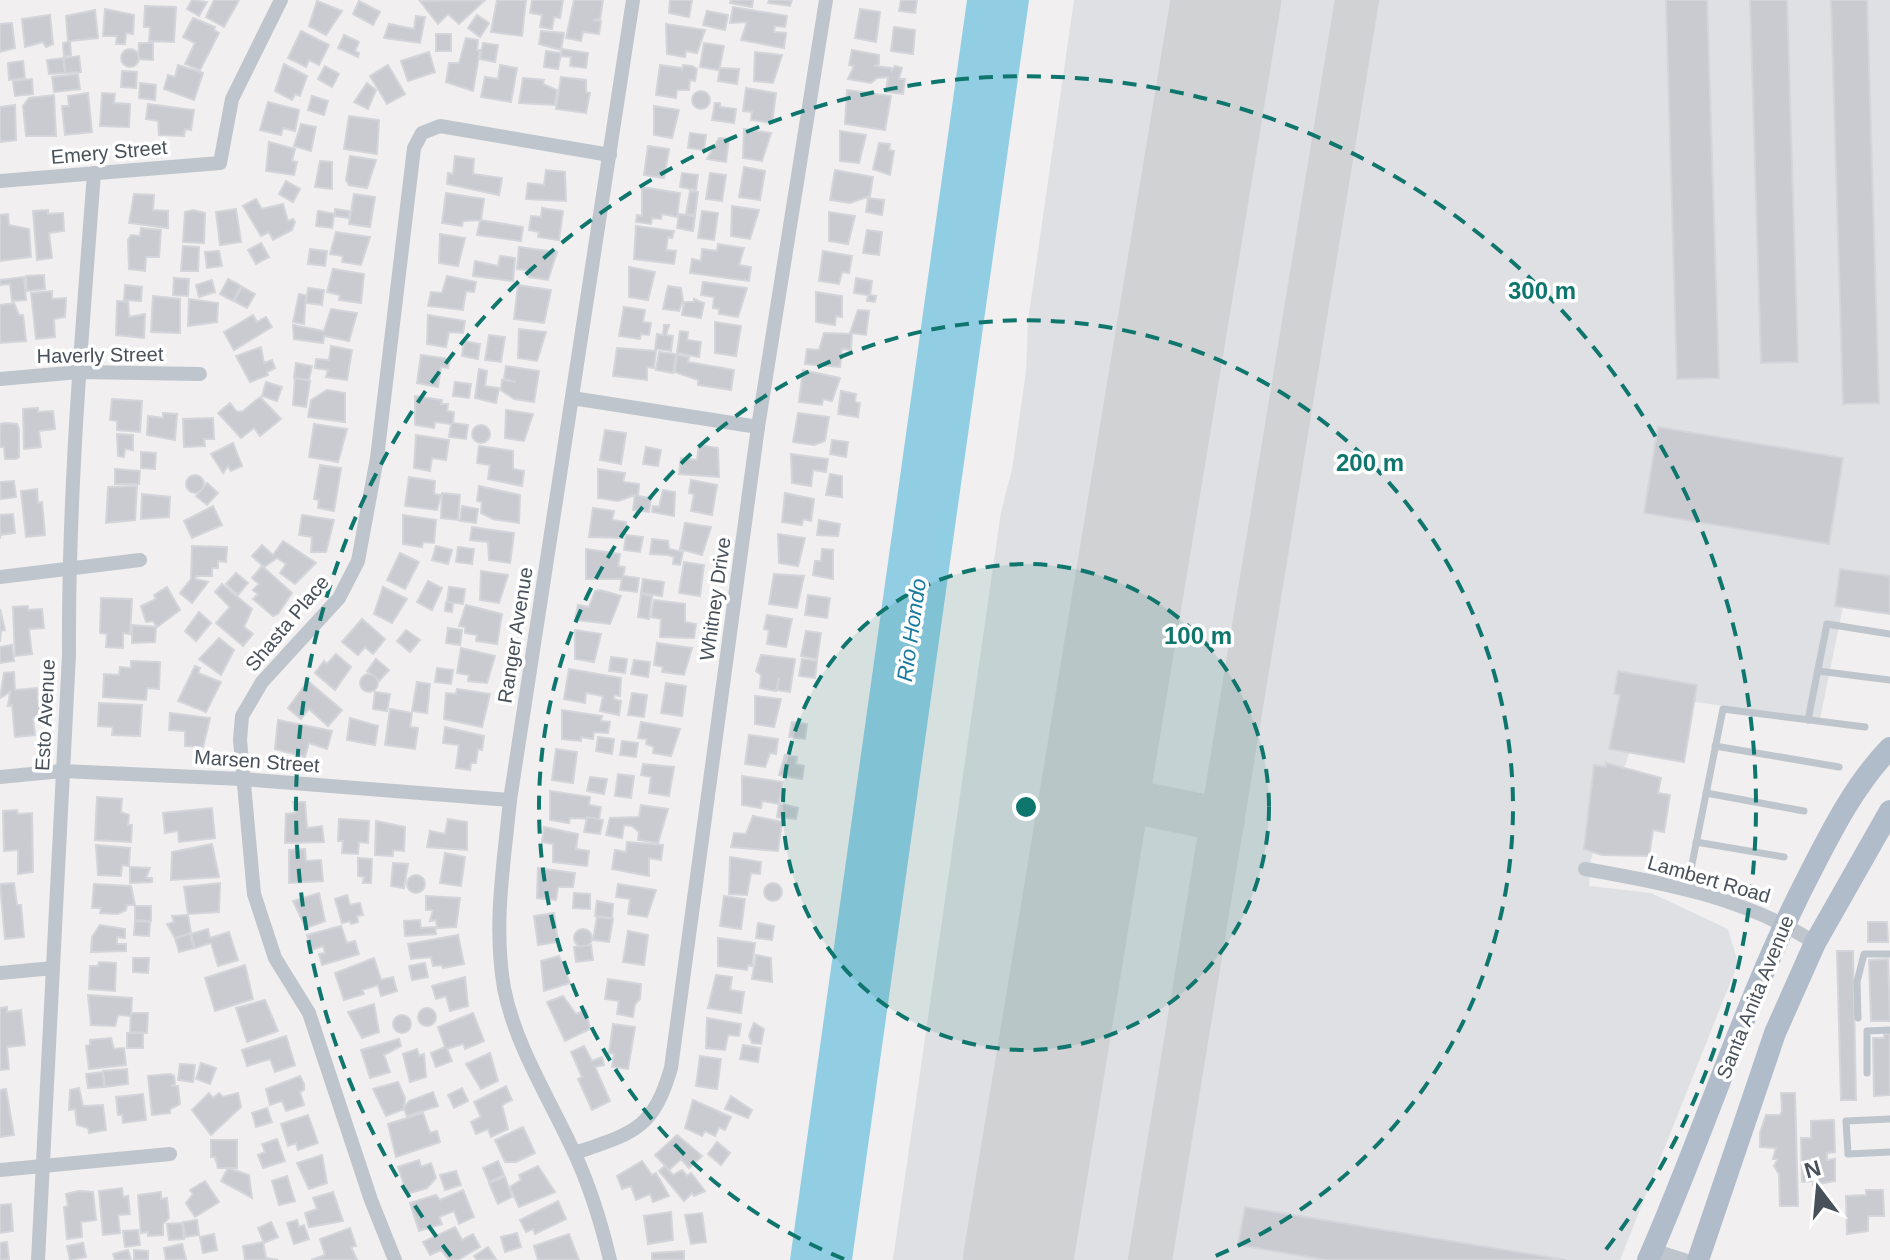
<svg xmlns="http://www.w3.org/2000/svg" width="1890" height="1260" font-family="Helvetica,sans-serif">
	<rect width="100%" height="100%" fill="#f1efef"/>
	<path fill="#dee0e3" d="M 1074,0 L 1890,0 L 1890,588 L 1848,582 L 1820,719 L 1650,696 L 1591,859 L 1589,886 L 1651,893 L 1728,929 L 1738,963 L 1620,1260 L 893,1260 L 1001,512 L 1012,470 L 1026,371 L 1028,321 Z"/>
	<path fill="#91cee4" d="M 967,0 L 1029,0 L 852,1260 L 790,1260 Z"/>
	<g fill="none" stroke-linecap="round" stroke-linejoin="round">
		<g stroke="#d1d2d4" stroke-width="44">
			<path d="M 1095,794 L 1223,820"/>
			<path d="M 1150,1260 L 1357,0"/>
		</g>
		<path stroke="#d1d2d4" stroke-width="110" d="M 1018,1260 L 1226,0"/>
	</g>
	<g fill="#c9cbd1" stroke="#d3d5da" stroke-width="2">
		<path d="M 192,0 L 207,2 L 199,16 L 187,9 Z"/>
		<path d="M 214,0 L 239,0 L 224,27 L 206,17 Z"/>
		<path d="M 485,0 L 459,24 L 448,14 L 438,24 L 420,1 Z"/>
		<path d="M 497,0 L 526,0 L 522,36 L 491,32 Z"/>
		<path d="M 532,0 L 563,0 L 560,18 L 554,17 L 552,29 L 540,27 L 542,15 L 530,13 Z"/>
		<path d="M 574,0 L 603,0 L 600,19 L 593,20 L 601,21 L 599,34 L 583,32 L 581,41 L 566,38 Z"/>
		<path d="M 692,0 L 689,17 L 669,13 L 670,0 Z"/>
		<path d="M 731,0 L 753,0 L 752,7 L 730,3 Z"/>
		<path d="M 769,0 L 792,0 L 790,6 L 768,3 Z"/>
		<path d="M 901,0 L 917,0 L 915,13 L 899,11 Z"/>
		<path d="M 1666,0 L 1707,0 L 1719,378 L 1677,379 Z"/>
		<path d="M 1750,0 L 1787,0 L 1798,362 L 1761,363 Z"/>
		<path d="M 1831,0 L 1867,0 L 1879,403 L 1843,404 Z"/>
		<path d="M 317,1 L 342,11 L 326,35 L 309,26 Z"/>
		<path d="M 359,1 L 380,12 L 373,25 L 353,14 Z"/>
		<path d="M 145,6 L 176,7 L 174,42 L 149,41 L 150,27 L 144,27 Z"/>
		<path d="M 733,7 L 787,16 L 785,27 L 775,26 L 774,32 L 786,33 L 784,48 L 741,40 L 747,22 L 730,23 Z"/>
		<path d="M 105,9 L 134,15 L 133,34 L 126,33 L 125,44 L 116,44 L 117,36 L 103,36 Z"/>
		<path d="M 860,9 L 880,12 L 876,42 L 855,38 Z"/>
		<path d="M 95,10 L 98,38 L 70,41 L 71,55 L 64,56 L 63,43 L 68,42 L 66,16 Z"/>
		<path d="M 707,11 L 728,15 L 725,30 L 703,25 Z"/>
		<path d="M 50,15 L 53,44 L 46,47 L 43,42 L 25,47 L 22,19 Z"/>
		<path d="M 477,15 L 489,23 L 480,37 L 468,28 Z"/>
		<path d="M 416,16 L 425,17 L 420,43 L 384,38 L 389,24 L 414,29 Z"/>
		<path d="M 193,18 L 215,27 L 214,30 L 219,33 L 200,70 L 185,64 L 195,43 L 183,37 Z"/>
		<path d="M 12,23 L 15,48 L 0,52 L 0,24 Z"/>
		<path d="M 666,24 L 705,30 L 697,53 L 686,51 L 685,57 L 667,54 Z"/>
		<path d="M 894,27 L 915,30 L 913,54 L 891,51 Z"/>
		<path d="M 301,31 L 329,45 L 319,65 L 309,60 L 306,67 L 288,58 Z"/>
		<path d="M 541,31 L 564,33 L 561,50 L 539,44 Z"/>
		<rect x="436" y="34" width="15" height="17"/>
		<path d="M 344,35 L 359,42 L 355,51 L 359,53 L 358,57 L 338,48 Z"/>
		<path d="M 466,38 L 478,40 L 477,50 L 480,50 L 473,91 L 446,82 L 449,63 L 459,63 Z"/>
		<path d="M 139,43 L 153,43 L 153,60 L 138,59 Z"/>
		<path d="M 483,43 L 498,45 L 495,62 L 480,59 Z"/>
		<path d="M 704,43 L 724,46 L 719,70 L 700,67 Z"/>
		<path d="M 562,49 L 588,53 L 586,68 L 570,66 L 571,57 L 561,56 Z"/>
		<circle cx="130" cy="58" r="9"/>
		<path d="M 852,50 L 879,55 L 879,64 L 875,66 L 892,68 L 891,72 L 895,66 L 902,68 L 899,79 L 905,79 L 903,94 L 886,92 L 888,77 L 877,78 L 871,83 L 848,79 L 854,66 L 849,65 Z"/>
		<path d="M 546,51 L 561,53 L 558,69 L 544,67 Z"/>
		<path d="M 429,52 L 435,72 L 408,81 L 401,61 Z"/>
		<path d="M 755,52 L 782,55 L 773,83 L 754,81 Z"/>
		<path d="M 79,56 L 81,72 L 65,73 L 64,58 Z"/>
		<path d="M 63,58 L 65,73 L 49,74 L 47,60 Z"/>
		<path d="M 23,61 L 25,78 L 9,80 L 8,63 Z"/>
		<path d="M 284,64 L 307,76 L 300,96 L 295,94 L 292,100 L 275,91 Z"/>
		<path d="M 178,65 L 203,73 L 194,100 L 164,89 L 168,75 L 175,77 Z"/>
		<path d="M 388,65 L 405,94 L 387,104 L 370,76 Z"/>
		<path d="M 500,65 L 517,68 L 511,102 L 481,97 L 485,77 L 498,79 Z"/>
		<path d="M 660,65 L 681,68 L 682,71 L 683,65 L 692,66 L 697,69 L 695,81 L 690,80 L 689,90 L 677,90 L 676,98 L 656,95 Z"/>
		<path d="M 325,66 L 339,74 L 332,87 L 318,79 Z"/>
		<path d="M 720,68 L 739,69 L 737,84 L 718,81 Z"/>
		<path d="M 122,71 L 137,72 L 136,88 L 121,87 Z"/>
		<path d="M 78,74 L 80,89 L 54,92 L 52,77 Z"/>
		<path d="M 561,77 L 586,80 L 586,92 L 590,93 L 586,113 L 556,109 Z"/>
		<path d="M 523,78 L 544,80 L 543,84 L 557,90 L 555,105 L 519,103 Z"/>
		<path d="M 32,79 L 33,94 L 15,96 L 13,81 Z"/>
		<path d="M 140,83 L 156,85 L 155,100 L 139,98 Z"/>
		<path d="M 367,83 L 376,90 L 368,109 L 354,102 Z"/>
		<path d="M 746,88 L 776,93 L 772,123 L 751,120 L 752,112 L 743,111 Z"/>
		<path d="M 847,90 L 891,96 L 885,130 L 845,124 Z"/>
		<circle cx="701" cy="100" r="9"/>
		<path d="M 88,93 L 92,132 L 65,135 L 62,106 L 69,106 L 68,96 Z"/>
		<path d="M 102,93 L 115,94 L 114,103 L 130,104 L 129,127 L 100,126 Z"/>
		<path d="M 54,95 L 56,136 L 26,136 L 23,106 L 29,98 Z"/>
		<path d="M 312,96 L 328,101 L 324,115 L 308,110 Z"/>
		<path d="M 268,102 L 299,110 L 295,131 L 283,128 L 281,135 L 260,130 Z"/>
		<path d="M 715,103 L 720,103 L 720,107 L 736,109 L 734,123 L 712,120 Z"/>
		<path d="M 148,104 L 194,110 L 191,130 L 185,129 L 184,136 L 159,135 L 158,121 L 146,119 Z"/>
		<path d="M 15,105 L 16,140 L 0,142 L 0,107 Z"/>
		<path d="M 654,106 L 679,110 L 672,138 L 654,135 Z"/>
		<path d="M 349,116 L 379,120 L 377,154 L 344,149 Z"/>
		<path d="M 301,124 L 316,127 L 311,151 L 294,146 Z"/>
		<path d="M 744,129 L 771,133 L 762,161 L 743,158 Z"/>
		<path d="M 840,131 L 866,135 L 859,163 L 840,161 Z"/>
		<path d="M 690,133 L 706,135 L 704,150 L 688,148 Z"/>
		<path d="M 719,138 L 729,139 L 726,162 L 707,159 Z"/>
		<path d="M 269,142 L 295,149 L 292,161 L 297,162 L 294,175 L 266,171 Z"/>
		<path d="M 879,143 L 890,144 L 889,150 L 894,151 L 890,175 L 873,169 Z"/>
		<path d="M 648,146 L 669,149 L 664,178 L 644,175 Z"/>
		<path d="M 350,156 L 376,160 L 367,188 L 349,185 L 346,180 Z"/>
		<path d="M 455,156 L 474,159 L 473,174 L 502,178 L 499,195 L 447,184 L 448,173 L 453,174 Z"/>
		<path d="M 320,161 L 332,162 L 332,189 L 315,187 Z"/>
		<path d="M 744,167 L 765,171 L 760,200 L 739,197 Z"/>
		<path d="M 546,170 L 565,172 L 566,201 L 526,199 L 528,183 L 544,185 Z"/>
		<path d="M 835,170 L 873,177 L 870,196 L 850,203 L 830,200 Z"/>
		<path d="M 682,173 L 698,175 L 696,190 L 680,187 Z"/>
		<path d="M 710,173 L 726,175 L 722,201 L 706,199 Z"/>
		<path d="M 286,181 L 300,189 L 293,202 L 279,194 Z"/>
		<path d="M 642,187 L 680,193 L 677,217 L 662,214 L 661,219 L 652,218 L 651,224 L 636,222 L 637,215 L 642,216 Z"/>
		<path d="M 690,191 L 698,192 L 695,215 L 686,214 Z"/>
		<path d="M 446,193 L 484,199 L 481,220 L 463,221 L 462,226 L 442,223 Z"/>
		<path d="M 134,194 L 154,195 L 153,210 L 168,211 L 168,228 L 129,223 Z"/>
		<path d="M 354,194 L 375,197 L 370,227 L 349,224 Z"/>
		<path d="M 868,198 L 884,200 L 882,215 L 866,212 Z"/>
		<path d="M 256,199 L 262,209 L 283,204 L 288,221 L 293,219 L 295,222 L 292,230 L 273,240 L 269,232 L 261,236 L 243,206 Z"/>
		<path d="M 732,206 L 759,210 L 750,239 L 731,236 Z"/>
		<path d="M 542,208 L 563,211 L 559,240 L 538,237 L 539,232 L 529,230 L 531,216 L 541,217 Z"/>
		<path d="M 236,209 L 241,242 L 220,245 L 216,212 Z"/>
		<path d="M 335,209 L 349,211 L 349,218 L 334,216 L 332,228 L 316,226 L 318,211 L 335,214 Z"/>
		<path d="M 48,210 L 48,214 L 63,213 L 64,231 L 49,233 L 52,258 L 37,260 L 33,211 Z"/>
		<path d="M 193,210 L 205,213 L 204,243 L 183,242 L 185,212 Z"/>
		<path d="M 702,211 L 718,213 L 714,240 L 698,238 Z"/>
		<path d="M 829,212 L 855,216 L 848,244 L 829,241 Z"/>
		<path d="M 8,214 L 9,225 L 29,229 L 31,257 L 0,261 L 0,215 Z"/>
		<path d="M 679,214 L 695,216 L 693,231 L 677,228 Z"/>
		<path d="M 480,220 L 523,227 L 521,241 L 477,235 Z"/>
		<path d="M 636,226 L 674,231 L 672,238 L 668,237 L 666,250 L 676,251 L 674,264 L 634,259 Z"/>
		<path d="M 141,228 L 161,230 L 159,257 L 146,257 L 145,271 L 129,269 L 128,240 L 131,235 L 140,236 Z"/>
		<path d="M 867,230 L 882,232 L 879,255 L 863,253 Z"/>
		<path d="M 336,232 L 370,237 L 361,265 L 342,262 L 343,256 L 330,254 Z"/>
		<path d="M 440,234 L 465,238 L 458,266 L 439,263 Z"/>
		<path d="M 261,243 L 269,257 L 256,264 L 248,250 Z"/>
		<path d="M 718,244 L 744,248 L 739,265 L 751,267 L 749,281 L 690,273 L 692,259 L 701,261 L 702,249 L 717,251 Z"/>
		<path d="M 183,246 L 199,247 L 198,271 L 181,271 Z"/>
		<path d="M 519,247 L 557,252 L 548,280 L 529,277 L 527,270 L 517,269 Z"/>
		<path d="M 310,249 L 327,251 L 325,266 L 308,264 Z"/>
		<path d="M 219,251 L 222,266 L 207,268 L 205,252 Z"/>
		<path d="M 823,251 L 852,256 L 849,273 L 842,272 L 839,284 L 819,281 Z"/>
		<path d="M 500,256 L 515,258 L 513,281 L 473,276 L 475,261 L 498,266 Z"/>
		<path d="M 629,267 L 655,272 L 648,300 L 629,297 Z"/>
		<path d="M 333,269 L 364,274 L 361,303 L 339,300 L 340,295 L 327,292 Z"/>
		<path d="M 44,275 L 45,289 L 27,291 L 26,276 Z"/>
		<path d="M 447,276 L 476,282 L 474,292 L 466,291 L 463,310 L 428,306 L 431,292 L 442,293 Z"/>
		<path d="M 24,277 L 26,300 L 12,301 L 10,284 L 0,285 L 0,280 Z"/>
		<path d="M 174,278 L 189,279 L 188,296 L 173,295 Z"/>
		<path d="M 856,278 L 872,281 L 870,295 L 876,296 L 875,302 L 867,301 L 868,295 L 854,293 Z"/>
		<path d="M 228,279 L 241,286 L 233,301 L 220,294 Z"/>
		<path d="M 212,280 L 215,292 L 199,297 L 196,285 Z"/>
		<path d="M 703,282 L 747,288 L 738,317 L 719,314 L 719,309 L 713,308 L 714,297 L 701,295 Z"/>
		<path d="M 125,285 L 142,287 L 141,301 L 124,300 Z"/>
		<path d="M 518,285 L 551,290 L 544,323 L 514,319 Z"/>
		<path d="M 668,286 L 681,288 L 683,300 L 679,311 L 663,309 Z"/>
		<path d="M 242,287 L 255,294 L 247,308 L 234,301 Z"/>
		<path d="M 308,288 L 324,290 L 322,305 L 306,303 Z"/>
		<path d="M 52,291 L 52,299 L 66,298 L 65,317 L 54,319 L 55,337 L 36,339 L 31,293 Z"/>
		<path d="M 816,292 L 842,296 L 842,317 L 836,316 L 835,325 L 816,322 Z"/>
		<path d="M 299,294 L 306,295 L 304,324 L 293,322 Z"/>
		<path d="M 153,296 L 180,299 L 180,333 L 151,332 Z"/>
		<path d="M 189,299 L 218,303 L 217,322 L 188,326 Z"/>
		<path d="M 694,299 L 704,303 L 701,318 L 682,315 L 684,302 L 694,302 Z"/>
		<path d="M 117,301 L 128,302 L 129,317 L 145,314 L 144,338 L 116,335 Z"/>
		<path d="M 14,303 L 19,315 L 23,315 L 26,341 L 0,343 L 0,305 Z"/>
		<path d="M 624,307 L 645,310 L 643,322 L 651,323 L 649,335 L 641,334 L 640,339 L 619,336 Z"/>
		<path d="M 331,309 L 357,313 L 349,341 L 324,336 L 323,343 L 294,339 L 293,325 L 324,331 Z"/>
		<path d="M 858,310 L 869,311 L 866,335 L 850,333 Z"/>
		<path d="M 253,315 L 257,322 L 266,317 L 272,327 L 234,350 L 224,332 Z"/>
		<path d="M 428,315 L 465,321 L 463,333 L 449,332 L 446,347 L 427,344 Z"/>
		<path d="M 715,322 L 741,326 L 736,356 L 715,353 Z"/>
		<path d="M 664,325 L 669,325 L 666,335 L 673,336 L 671,351 L 655,349 L 657,334 L 663,335 Z"/>
		<path d="M 519,329 L 546,332 L 537,361 L 518,358 Z"/>
		<path d="M 680,331 L 688,332 L 687,340 L 701,342 L 699,357 L 677,353 Z"/>
		<path d="M 824,333 L 852,334 L 851,350 L 842,349 L 840,367 L 805,364 L 807,349 L 819,350 Z"/>
		<path d="M 489,335 L 505,337 L 501,362 L 485,360 Z"/>
		<path d="M 464,341 L 480,344 L 478,359 L 462,356 Z"/>
		<path d="M 331,346 L 352,350 L 347,380 L 326,377 L 328,370 L 315,368 L 316,359 L 329,360 Z"/>
		<path d="M 261,347 L 264,363 L 272,360 L 275,368 L 267,372 L 268,375 L 250,382 L 236,356 Z"/>
		<path d="M 617,348 L 656,351 L 654,368 L 647,367 L 647,380 L 613,376 Z"/>
		<path d="M 659,352 L 676,354 L 673,373 L 656,370 Z"/>
		<path d="M 421,355 L 450,359 L 448,368 L 441,367 L 438,387 L 417,383 Z"/>
		<path d="M 677,355 L 689,357 L 688,362 L 734,370 L 731,390 L 698,385 L 698,380 L 675,372 Z"/>
		<path d="M 296,363 L 312,366 L 309,380 L 294,378 Z"/>
		<path d="M 506,366 L 539,371 L 534,402 L 514,399 L 501,390 L 502,380 L 516,382 L 504,379 Z"/>
		<path d="M 479,369 L 487,371 L 485,386 L 499,388 L 496,403 L 475,398 Z"/>
		<path d="M 803,370 L 840,378 L 832,401 L 823,399 L 822,405 L 799,402 Z"/>
		<path d="M 295,378 L 310,381 L 306,407 L 293,405 Z"/>
		<path d="M 266,382 L 282,387 L 277,401 L 262,396 Z"/>
		<path d="M 455,382 L 471,384 L 469,398 L 453,396 Z"/>
		<path d="M 327,390 L 345,393 L 345,422 L 308,417 L 311,400 Z"/>
		<path d="M 841,391 L 856,394 L 855,402 L 860,403 L 858,417 L 838,414 Z"/>
		<path d="M 415,396 L 442,400 L 441,404 L 448,404 L 447,411 L 454,412 L 453,423 L 468,425 L 466,439 L 449,437 L 451,424 L 435,422 L 434,428 L 415,425 Z"/>
		<path d="M 260,397 L 281,419 L 260,436 L 254,428 L 241,438 L 218,413 L 230,403 L 237,412 L 243,411 Z"/>
		<path d="M 112,399 L 142,401 L 140,432 L 117,430 L 117,421 L 110,420 Z"/>
		<path d="M 38,408 L 38,412 L 53,411 L 55,429 L 39,431 L 41,447 L 24,449 L 23,409 Z"/>
		<path d="M 506,410 L 533,414 L 524,441 L 505,438 Z"/>
		<path d="M 163,413 L 177,414 L 175,440 L 147,435 L 148,416 L 163,418 Z"/>
		<path d="M 798,413 L 829,417 L 825,441 L 814,445 L 793,442 Z"/>
		<path d="M 213,418 L 214,439 L 204,439 L 205,446 L 184,447 L 183,419 Z"/>
		<path d="M 5,423 L 17,424 L 19,429 L 19,457 L 16,459 L 5,459 L 4,447 L 0,447 L 0,424 Z"/>
		<path d="M 314,424 L 347,429 L 338,462 L 309,457 Z"/>
		<circle cx="481" cy="434" r="9"/>
		<path d="M 1658,427 L 1843,458 L 1829,544 L 1644,513 Z"/>
		<path d="M 605,430 L 626,433 L 621,464 L 600,460 Z"/>
		<path d="M 117,434 L 133,435 L 133,450 L 125,449 L 124,457 L 118,456 Z"/>
		<path d="M 416,435 L 449,440 L 446,460 L 432,458 L 430,471 L 414,468 Z"/>
		<path d="M 832,440 L 848,442 L 846,457 L 830,454 Z"/>
		<path d="M 233,443 L 242,466 L 231,471 L 228,466 L 223,473 L 211,454 Z"/>
		<path d="M 699,445 L 718,448 L 719,477 L 679,474 L 681,458 L 697,460 Z"/>
		<path d="M 479,446 L 513,451 L 513,469 L 524,471 L 522,486 L 488,479 L 490,465 L 477,463 Z"/>
		<path d="M 646,447 L 661,450 L 658,466 L 643,464 Z"/>
		<path d="M 141,452 L 156,453 L 155,469 L 141,468 Z"/>
		<path d="M 791,454 L 828,459 L 826,472 L 813,470 L 811,486 L 792,483 Z"/>
		<path d="M 320,465 L 341,468 L 334,511 L 318,508 L 319,500 L 314,499 Z"/>
		<path d="M 115,469 L 140,471 L 139,484 L 115,484 Z"/>
		<path d="M 598,469 L 625,473 L 623,482 L 639,484 L 638,496 L 651,498 L 649,512 L 633,510 L 635,495 L 618,501 L 598,498 Z"/>
		<path d="M 830,474 L 842,476 L 842,497 L 826,495 Z"/>
		<circle cx="195" cy="484" r="9"/>
		<path d="M 409,477 L 435,481 L 434,494 L 441,495 L 437,510 L 405,506 Z"/>
		<path d="M 691,480 L 717,485 L 712,515 L 691,511 L 694,494 L 689,493 Z"/>
		<path d="M 14,481 L 16,497 L 1,499 L 0,482 Z"/>
		<path d="M 207,483 L 218,493 L 207,505 L 196,496 Z"/>
		<path d="M 137,486 L 135,520 L 106,523 L 108,487 Z"/>
		<path d="M 479,486 L 520,495 L 519,523 L 493,519 L 481,513 L 482,502 L 477,501 Z"/>
		<path d="M 37,489 L 38,503 L 42,502 L 45,535 L 26,537 L 21,491 Z"/>
		<path d="M 663,490 L 675,492 L 674,516 L 652,512 L 653,506 L 659,507 Z"/>
		<path d="M 442,493 L 460,495 L 458,520 L 441,518 Z"/>
		<path d="M 785,493 L 814,499 L 811,521 L 803,519 L 802,525 L 782,522 Z"/>
		<path d="M 142,494 L 170,497 L 169,517 L 141,519 Z"/>
		<path d="M 213,506 L 222,525 L 192,538 L 184,521 Z"/>
		<path d="M 462,506 L 478,509 L 476,523 L 460,521 Z"/>
		<path d="M 593,508 L 614,511 L 612,520 L 626,522 L 623,538 L 589,537 Z"/>
		<path d="M 13,514 L 15,533 L 0,535 L 0,539 L 0,515 Z"/>
		<path d="M 302,515 L 334,520 L 326,552 L 311,552 L 312,537 L 299,535 Z"/>
		<path d="M 403,515 L 436,520 L 434,543 L 423,542 L 422,547 L 403,544 Z"/>
		<path d="M 819,520 L 840,524 L 838,536 L 817,535 Z"/>
		<path d="M 685,523 L 711,527 L 702,555 L 680,549 Z"/>
		<path d="M 472,527 L 514,533 L 510,563 L 489,560 L 488,542 L 470,540 Z"/>
		<path d="M 778,534 L 805,538 L 798,566 L 779,563 Z"/>
		<path d="M 626,535 L 643,537 L 640,552 L 624,550 Z"/>
		<path d="M 652,539 L 668,541 L 669,549 L 683,552 L 680,565 L 673,564 L 674,557 L 668,555 L 650,554 Z"/>
		<path d="M 283,541 L 316,563 L 295,584 L 280,573 L 286,564 L 277,558 L 264,567 L 252,556 L 262,545 L 273,555 Z"/>
		<path d="M 192,546 L 227,547 L 226,562 L 218,561 L 218,568 L 212,568 L 212,576 L 196,576 L 195,579 L 208,582 L 192,603 L 180,593 L 191,579 Z"/>
		<path d="M 436,546 L 452,550 L 448,564 L 432,560 Z"/>
		<path d="M 458,547 L 474,549 L 472,564 L 456,562 Z"/>
		<path d="M 586,549 L 620,554 L 618,566 L 625,567 L 623,576 L 639,578 L 637,592 L 620,590 L 622,579 L 586,579 Z"/>
		<path d="M 822,549 L 833,550 L 833,579 L 813,575 L 815,561 L 821,561 Z"/>
		<path d="M 400,553 L 419,562 L 405,589 L 387,580 Z"/>
		<path d="M 684,562 L 704,565 L 700,596 L 679,593 Z"/>
		<path d="M 262,566 L 292,593 L 278,614 L 273,616 L 253,599 L 258,594 L 253,590 L 259,584 L 252,578 Z"/>
		<path d="M 1840,569 L 1890,576 L 1890,614 L 1835,606 Z"/>
		<path d="M 481,571 L 508,575 L 499,603 L 480,600 Z"/>
		<path d="M 236,573 L 248,583 L 238,595 L 226,584 Z"/>
		<path d="M 774,574 L 804,576 L 797,608 L 769,604 Z"/>
		<path d="M 643,579 L 664,582 L 662,596 L 641,593 Z"/>
		<path d="M 428,581 L 442,588 L 432,610 L 417,602 Z"/>
		<path d="M 222,584 L 252,609 L 244,627 L 253,634 L 243,646 L 216,623 L 230,607 L 215,592 Z"/>
		<path d="M 167,587 L 180,610 L 157,627 L 153,621 L 146,622 L 141,606 L 156,599 L 154,595 Z"/>
		<path d="M 383,587 L 407,599 L 392,623 L 374,614 Z"/>
		<path d="M 449,587 L 465,589 L 463,604 L 447,602 Z"/>
		<path d="M 600,590 L 621,596 L 610,624 L 575,620 L 578,605 L 589,607 L 595,591 Z"/>
		<path d="M 641,594 L 652,596 L 649,619 L 638,617 Z"/>
		<path d="M 808,595 L 830,598 L 827,618 L 805,615 Z"/>
		<path d="M 101,598 L 132,599 L 130,634 L 123,633 L 123,648 L 106,647 L 107,634 L 100,633 Z"/>
		<path d="M 654,600 L 685,604 L 685,622 L 696,624 L 694,638 L 660,637 L 661,619 L 651,617 Z"/>
		<path d="M 446,602 L 453,603 L 452,612 L 445,611 Z"/>
		<path d="M 466,605 L 502,614 L 497,644 L 476,641 L 477,635 L 465,633 L 465,627 L 459,626 Z"/>
		<path d="M 28,606 L 28,610 L 42,609 L 44,628 L 29,629 L 32,654 L 15,656 L 13,607 Z"/>
		<path d="M 0,609 L 5,630 L 1,631 L 0,642 Z"/>
		<path d="M 199,612 L 211,623 L 196,641 L 185,631 Z"/>
		<path d="M 767,615 L 792,619 L 786,647 L 767,644 L 769,630 L 764,629 Z"/>
		<path d="M 362,619 L 385,639 L 373,654 L 365,647 L 358,655 L 342,642 Z"/>
		<path d="M 132,625 L 156,627 L 155,642 L 132,643 Z"/>
		<path d="M 448,628 L 462,630 L 460,645 L 446,643 Z"/>
		<path d="M 406,630 L 420,640 L 410,652 L 397,641 Z"/>
		<path d="M 575,630 L 601,634 L 594,662 L 575,659 Z"/>
		<path d="M 806,631 L 821,633 L 817,659 L 801,656 Z"/>
		<path d="M 219,638 L 234,650 L 221,675 L 199,659 Z"/>
		<path d="M 657,643 L 692,648 L 684,675 L 662,672 L 663,667 L 654,665 Z"/>
		<path d="M 12,645 L 14,661 L 0,663 L 0,647 Z"/>
		<path d="M 461,648 L 495,656 L 487,683 L 468,681 L 469,675 L 457,673 Z"/>
		<path d="M 336,654 L 351,667 L 335,690 L 315,673 L 324,661 L 327,664 Z"/>
		<path d="M 761,655 L 795,659 L 790,692 L 777,690 L 779,678 L 776,691 L 760,688 L 761,675 L 756,671 Z"/>
		<path d="M 611,657 L 627,659 L 625,673 L 609,671 Z"/>
		<path d="M 376,659 L 389,670 L 379,681 L 367,671 Z"/>
		<path d="M 802,659 L 817,661 L 815,678 L 799,676 Z"/>
		<path d="M 634,660 L 650,662 L 648,677 L 631,674 Z"/>
		<path d="M 131,661 L 160,662 L 159,689 L 147,688 L 146,700 L 103,697 L 104,674 L 119,675 L 120,667 L 131,668 Z"/>
		<path d="M 195,666 L 200,668 L 198,673 L 221,682 L 206,712 L 178,701 Z"/>
		<path d="M 437,668 L 453,670 L 451,684 L 435,682 Z"/>
		<path d="M 569,669 L 621,678 L 620,696 L 614,695 L 614,699 L 621,701 L 619,715 L 600,711 L 603,696 L 586,693 L 585,703 L 564,699 Z"/>
		<path d="M 1618,671 L 1697,685 L 1684,762 L 1609,749 L 1620,695 L 1614,694 Z"/>
		<path d="M 14,672 L 15,690 L 37,688 L 38,702 L 44,702 L 43,716 L 33,718 L 35,735 L 15,737 L 12,705 L 8,706 L 10,692 L 0,698 L 4,673 Z"/>
		<circle cx="369" cy="683" r="9"/>
		<path d="M 308,681 L 342,710 L 328,726 L 309,709 L 301,719 L 288,708 Z"/>
		<path d="M 417,682 L 430,684 L 427,713 L 412,711 Z"/>
		<path d="M 666,683 L 686,686 L 682,716 L 661,713 Z"/>
		<path d="M 457,689 L 490,694 L 482,727 L 444,719 L 446,693 L 456,694 Z"/>
		<path d="M 375,692 L 390,694 L 387,711 L 373,709 Z"/>
		<path d="M 632,693 L 647,695 L 644,717 L 628,715 Z"/>
		<path d="M 755,696 L 781,699 L 774,727 L 755,724 Z"/>
		<path d="M 99,703 L 142,705 L 140,736 L 112,735 L 113,727 L 98,726 Z"/>
		<path d="M 390,709 L 412,713 L 410,727 L 418,728 L 415,749 L 385,745 Z"/>
		<path d="M 562,710 L 602,716 L 601,721 L 610,722 L 608,733 L 594,732 L 593,739 L 581,737 L 581,741 L 562,739 Z"/>
		<path d="M 170,713 L 210,718 L 203,747 L 185,746 L 185,731 L 169,730 Z"/>
		<path d="M 350,718 L 378,726 L 375,745 L 347,740 Z"/>
		<path d="M 278,720 L 332,731 L 327,749 L 309,743 L 305,757 L 275,749 Z"/>
		<path d="M 641,722 L 680,729 L 671,756 L 653,753 L 654,747 L 646,744 L 647,739 L 638,738 Z"/>
		<path d="M 792,722 L 807,724 L 805,739 L 789,737 Z"/>
		<path d="M 445,727 L 484,736 L 482,750 L 478,749 L 476,763 L 471,763 L 470,770 L 456,768 L 459,745 L 443,743 Z"/>
		<path d="M 749,735 L 778,739 L 776,754 L 770,753 L 765,767 L 745,764 Z"/>
		<path d="M 598,737 L 614,739 L 612,754 L 596,751 Z"/>
		<path d="M 622,741 L 638,743 L 636,757 L 620,755 Z"/>
		<path d="M 556,749 L 577,752 L 573,783 L 552,780 Z"/>
		<path d="M 785,755 L 797,757 L 796,764 L 804,766 L 802,779 L 779,775 Z"/>
		<path d="M 1606,763 L 1661,778 L 1658,793 L 1670,795 L 1664,832 L 1653,830 L 1649,856 L 1602,855 L 1584,849 L 1594,765 L 1606,767 Z"/>
		<path d="M 643,764 L 674,767 L 669,796 L 649,793 L 651,777 L 641,775 Z"/>
		<path d="M 618,774 L 634,776 L 631,798 L 615,796 Z"/>
		<path d="M 742,776 L 783,782 L 779,803 L 798,808 L 796,819 L 777,817 L 779,804 L 762,801 L 761,808 L 742,805 Z"/>
		<path d="M 590,777 L 607,779 L 604,794 L 587,791 Z"/>
		<path d="M 550,791 L 590,797 L 589,805 L 601,807 L 599,819 L 570,818 L 569,823 L 550,820 Z"/>
		<path d="M 97,797 L 122,799 L 121,812 L 129,815 L 128,825 L 132,825 L 131,842 L 95,840 Z"/>
		<path d="M 293,802 L 305,802 L 307,828 L 322,826 L 324,842 L 285,843 L 286,814 L 295,813 Z"/>
		<path d="M 641,805 L 668,809 L 658,843 L 638,840 L 639,832 L 632,826 L 624,825 L 622,838 L 606,835 L 610,818 L 639,817 Z"/>
		<path d="M 212,808 L 215,838 L 179,842 L 178,831 L 165,833 L 163,813 Z"/>
		<path d="M 17,810 L 18,814 L 32,813 L 33,872 L 18,874 L 18,850 L 4,851 L 3,811 Z"/>
		<path d="M 753,816 L 782,822 L 778,851 L 731,847 L 734,833 L 746,834 Z"/>
		<path d="M 587,817 L 603,820 L 600,834 L 584,832 Z"/>
		<path d="M 339,819 L 369,821 L 368,843 L 359,842 L 358,854 L 342,853 L 343,841 L 338,841 Z"/>
		<path d="M 448,819 L 467,822 L 467,850 L 427,847 L 430,831 L 445,834 Z"/>
		<path d="M 376,821 L 405,827 L 404,851 L 393,850 L 393,856 L 375,855 Z"/>
		<path d="M 544,827 L 578,834 L 576,849 L 589,851 L 587,866 L 553,862 L 553,844 L 542,842 Z"/>
		<path d="M 627,842 L 663,845 L 661,860 L 649,858 L 649,876 L 612,869 L 615,850 L 626,852 Z"/>
		<path d="M 212,844 L 219,877 L 171,880 L 172,852 Z"/>
		<path d="M 96,845 L 130,848 L 129,866 L 122,865 L 121,876 L 98,875 Z"/>
		<path d="M 305,849 L 306,861 L 321,860 L 323,881 L 289,883 L 289,850 Z"/>
		<path d="M 445,853 L 465,857 L 461,886 L 440,883 Z"/>
		<path d="M 730,857 L 761,862 L 760,874 L 751,873 L 747,895 L 729,894 Z"/>
		<path d="M 358,858 L 372,859 L 371,883 L 363,883 L 364,877 L 358,876 Z"/>
		<path d="M 393,863 L 408,864 L 404,888 L 391,886 Z"/>
		<path d="M 130,867 L 150,868 L 146,878 L 152,878 L 152,882 L 130,883 Z"/>
		<path d="M 538,868 L 575,873 L 573,887 L 558,887 L 556,900 L 537,898 Z"/>
		<circle cx="416" cy="884" r="9"/>
		<path d="M 14,883 L 17,905 L 21,905 L 24,937 L 5,939 L 0,884 Z"/>
		<path d="M 220,883 L 219,912 L 188,914 L 184,887 Z"/>
		<circle cx="773" cy="892" r="9"/>
		<path d="M 94,884 L 131,886 L 135,905 L 127,905 L 126,910 L 118,914 L 100,913 L 101,908 L 92,908 Z"/>
		<path d="M 618,884 L 656,890 L 647,917 L 628,914 L 630,899 L 616,897 Z"/>
		<path d="M 319,893 L 325,921 L 306,928 L 293,901 Z"/>
		<path d="M 574,893 L 590,894 L 590,909 L 573,908 Z"/>
		<path d="M 347,895 L 350,905 L 360,903 L 363,915 L 357,916 L 358,922 L 351,924 L 350,921 L 342,923 L 335,899 Z"/>
		<path d="M 426,896 L 460,898 L 456,927 L 437,928 L 436,920 L 430,921 L 433,910 L 426,910 Z"/>
		<path d="M 724,896 L 745,899 L 741,929 L 720,926 Z"/>
		<path d="M 597,901 L 613,904 L 612,918 L 595,916 Z"/>
		<path d="M 135,906 L 151,906 L 151,921 L 135,920 Z"/>
		<path d="M 554,913 L 558,942 L 538,945 L 534,916 Z"/>
		<path d="M 188,915 L 191,933 L 175,938 L 167,924 L 174,922 L 172,916 Z"/>
		<path d="M 597,917 L 613,919 L 609,942 L 593,940 Z"/>
		<path d="M 420,920 L 421,928 L 435,927 L 436,934 L 405,936 L 404,921 Z"/>
		<path d="M 135,921 L 150,922 L 149,936 L 134,935 Z"/>
		<path d="M 1868,922 L 1887,922 L 1888,942 L 1868,942 Z"/>
		<path d="M 758,923 L 774,926 L 772,940 L 756,938 Z"/>
		<path d="M 100,925 L 125,929 L 125,938 L 117,937 L 117,944 L 126,944 L 126,951 L 91,952 L 92,937 Z"/>
		<path d="M 341,926 L 347,943 L 355,941 L 359,954 L 322,965 L 319,954 L 325,953 L 323,946 L 311,950 L 307,935 Z"/>
		<path d="M 208,929 L 210,938 L 229,932 L 238,960 L 218,966 L 211,943 L 195,948 L 191,934 Z"/>
		<circle cx="583" cy="938" r="9"/>
		<path d="M 628,931 L 648,935 L 644,965 L 623,962 Z"/>
		<path d="M 190,934 L 194,948 L 179,952 L 175,938 Z"/>
		<path d="M 458,935 L 464,964 L 443,968 L 442,965 L 433,966 L 431,957 L 411,959 L 408,944 Z"/>
		<path d="M 718,938 L 755,943 L 752,966 L 748,965 L 747,970 L 718,966 Z"/>
		<path d="M 591,945 L 593,960 L 576,962 L 574,947 Z"/>
		<path d="M 1837,951 L 1853,951 L 1856,1100 L 1841,1100 Z"/>
		<path d="M 756,955 L 771,958 L 772,982 L 752,979 Z"/>
		<path d="M 559,956 L 570,983 L 544,991 L 541,961 Z"/>
		<path d="M 133,958 L 149,958 L 148,973 L 133,972 Z"/>
		<path d="M 374,958 L 381,980 L 393,977 L 397,991 L 381,996 L 378,985 L 362,990 L 364,994 L 344,1000 L 335,973 Z"/>
		<path d="M 1888,959 L 1890,1021 L 1871,1021 L 1869,960 Z"/>
		<path d="M 99,962 L 116,963 L 115,991 L 89,989 L 90,966 L 98,966 Z"/>
		<path d="M 425,963 L 428,977 L 412,980 L 409,966 Z"/>
		<path d="M 245,965 L 253,999 L 215,1011 L 205,978 Z"/>
		<path d="M 716,975 L 732,977 L 730,990 L 744,992 L 741,1013 L 708,1008 Z"/>
		<path d="M 465,977 L 468,1006 L 450,1011 L 446,996 L 436,999 L 432,986 Z"/>
		<path d="M 608,979 L 641,984 L 640,999 L 635,1004 L 633,1017 L 617,1014 L 619,1001 L 605,999 Z"/>
		<path d="M 88,995 L 132,998 L 131,1016 L 118,1015 L 115,1026 L 91,1025 Z"/>
		<path d="M 563,996 L 576,1014 L 586,1010 L 590,1029 L 565,1041 L 547,1002 Z"/>
		<path d="M 265,1000 L 278,1031 L 247,1042 L 236,1008 Z"/>
		<path d="M 374,1004 L 379,1032 L 362,1038 L 348,1012 Z"/>
		<path d="M 7,1007 L 7,1012 L 21,1010 L 25,1045 L 7,1047 L 9,1069 L 0,1070 L 0,1008 Z"/>
		<circle cx="427" cy="1017" r="9"/>
		<path d="M 131,1013 L 148,1013 L 147,1033 L 130,1032 Z"/>
		<path d="M 473,1013 L 484,1041 L 465,1049 L 463,1044 L 447,1049 L 452,1061 L 436,1067 L 431,1053 L 445,1047 L 438,1027 Z"/>
		<circle cx="402" cy="1024" r="9"/>
		<path d="M 707,1018 L 741,1024 L 739,1036 L 728,1035 L 725,1050 L 706,1048 Z"/>
		<path d="M 754,1023 L 764,1029 L 761,1044 L 752,1043 L 749,1036 Z"/>
		<path d="M 613,1024 L 635,1027 L 628,1069 L 612,1067 L 614,1054 L 609,1053 Z"/>
		<rect x="127" y="1033" width="16" height="15"/>
		<path d="M 1884,1034 L 1890,1034 L 1890,1095 L 1874,1096 L 1873,1038 L 1884,1038 Z"/>
		<path d="M 286,1036 L 295,1065 L 275,1072 L 270,1059 L 247,1066 L 242,1050 Z"/>
		<path d="M 111,1038 L 114,1049 L 124,1048 L 126,1065 L 89,1069 L 86,1046 L 90,1045 L 90,1040 Z"/>
		<path d="M 399,1039 L 401,1046 L 384,1055 L 390,1072 L 370,1078 L 361,1050 Z"/>
		<path d="M 743,1045 L 760,1048 L 758,1062 L 740,1059 Z"/>
		<path d="M 584,1046 L 592,1061 L 602,1057 L 604,1065 L 595,1067 L 610,1101 L 592,1110 L 578,1079 L 582,1077 L 571,1052 Z"/>
		<path d="M 417,1049 L 419,1056 L 424,1054 L 426,1077 L 410,1082 L 403,1054 Z"/>
		<path d="M 490,1053 L 498,1081 L 481,1089 L 466,1064 Z"/>
		<path d="M 700,1056 L 721,1059 L 717,1089 L 696,1086 Z"/>
		<path d="M 201,1063 L 216,1068 L 210,1084 L 196,1079 Z"/>
		<path d="M 180,1064 L 195,1065 L 193,1082 L 178,1080 Z"/>
		<path d="M 127,1069 L 128,1084 L 105,1087 L 103,1071 Z"/>
		<path d="M 103,1072 L 104,1087 L 88,1088 L 86,1074 Z"/>
		<path d="M 170,1074 L 174,1076 L 175,1084 L 171,1086 L 178,1086 L 180,1104 L 170,1109 L 170,1113 L 152,1115 L 148,1076 Z"/>
		<path d="M 300,1076 L 304,1084 L 304,1090 L 300,1092 L 304,1105 L 286,1111 L 282,1101 L 270,1105 L 266,1089 Z"/>
		<path d="M 398,1082 L 405,1098 L 404,1108 L 409,1101 L 433,1092 L 438,1106 L 407,1116 L 404,1109 L 386,1116 L 373,1089 Z"/>
		<path d="M 506,1086 L 512,1100 L 502,1105 L 508,1129 L 491,1137 L 488,1129 L 476,1134 L 471,1122 L 481,1117 L 474,1102 Z"/>
		<path d="M 79,1088 L 83,1106 L 103,1105 L 106,1130 L 89,1133 L 88,1128 L 77,1125 L 75,1109 L 69,1110 L 70,1090 Z"/>
		<path d="M 462,1088 L 468,1101 L 454,1108 L 448,1095 Z"/>
		<path d="M 6,1089 L 14,1135 L 0,1137 L 0,1090 Z"/>
		<path d="M 209,1093 L 213,1098 L 219,1093 L 223,1097 L 238,1093 L 241,1107 L 211,1135 L 192,1110 Z"/>
		<path d="M 1781,1093 L 1795,1093 L 1798,1206 L 1780,1206 L 1779,1174 L 1774,1166 L 1778,1159 L 1773,1159 L 1776,1148 L 1760,1147 L 1760,1133 L 1766,1115 L 1780,1115 L 1782,1111 Z"/>
		<path d="M 143,1094 L 146,1120 L 123,1123 L 122,1115 L 118,1115 L 116,1097 Z"/>
		<path d="M 731,1096 L 752,1110 L 748,1118 L 725,1109 Z"/>
		<path d="M 693,1100 L 731,1117 L 725,1130 L 719,1127 L 715,1136 L 705,1131 L 702,1136 L 685,1128 Z"/>
		<path d="M 267,1108 L 272,1122 L 256,1127 L 252,1113 Z"/>
		<path d="M 423,1113 L 430,1133 L 437,1131 L 440,1142 L 396,1157 L 388,1124 Z"/>
		<path d="M 308,1115 L 318,1143 L 298,1150 L 296,1143 L 288,1146 L 281,1124 Z"/>
		<path d="M 1834,1120 L 1835,1152 L 1827,1153 L 1827,1160 L 1835,1159 L 1835,1181 L 1813,1185 L 1813,1181 L 1802,1182 L 1801,1138 L 1811,1138 L 1811,1121 Z"/>
		<path d="M 523,1127 L 535,1153 L 516,1162 L 505,1162 L 495,1140 Z"/>
		<path d="M 677,1135 L 702,1156 L 689,1168 L 681,1159 L 669,1170 L 655,1155 Z"/>
		<path d="M 277,1139 L 285,1161 L 263,1168 L 258,1155 L 265,1152 L 262,1144 Z"/>
		<path d="M 211,1140 L 237,1140 L 237,1168 L 218,1168 L 215,1157 L 211,1157 Z"/>
		<path d="M 717,1142 L 730,1153 L 721,1165 L 708,1154 Z"/>
		<path d="M 322,1155 L 327,1183 L 309,1189 L 297,1163 Z"/>
		<path d="M 419,1160 L 421,1167 L 431,1163 L 436,1178 L 427,1188 L 407,1194 L 398,1167 Z"/>
		<path d="M 498,1161 L 504,1175 L 489,1182 L 483,1168 Z"/>
		<path d="M 642,1161 L 652,1175 L 656,1173 L 669,1196 L 653,1202 L 650,1194 L 636,1200 L 631,1186 L 622,1189 L 617,1176 Z"/>
		<path d="M 538,1166 L 555,1192 L 519,1207 L 510,1187 L 521,1180 L 519,1175 Z"/>
		<path d="M 665,1166 L 673,1175 L 682,1170 L 687,1176 L 691,1173 L 705,1191 L 694,1196 L 692,1193 L 684,1201 L 659,1171 Z"/>
		<path d="M 228,1168 L 249,1175 L 252,1198 L 221,1181 Z"/>
		<path d="M 456,1171 L 461,1185 L 445,1190 L 440,1175 Z"/>
		<path d="M 287,1176 L 295,1201 L 279,1205 L 272,1181 Z"/>
		<path d="M 505,1177 L 512,1197 L 498,1204 L 489,1183 Z"/>
		<path d="M 205,1181 L 219,1202 L 195,1217 L 186,1203 L 193,1194 L 190,1190 Z"/>
		<path d="M 122,1188 L 123,1197 L 128,1196 L 130,1214 L 118,1215 L 120,1233 L 103,1235 L 99,1191 Z"/>
		<path d="M 463,1190 L 474,1217 L 459,1224 L 454,1211 L 439,1217 L 442,1224 L 419,1231 L 410,1203 L 436,1195 L 440,1200 Z"/>
		<path d="M 1866,1190 L 1883,1190 L 1884,1216 L 1868,1216 L 1868,1231 L 1847,1234 L 1846,1196 L 1866,1195 Z"/>
		<path d="M 79,1191 L 93,1192 L 96,1220 L 81,1222 L 82,1237 L 67,1239 L 64,1207 L 68,1206 L 66,1194 Z"/>
		<path d="M 161,1192 L 161,1199 L 167,1198 L 169,1218 L 163,1224 L 163,1235 L 148,1236 L 148,1232 L 141,1233 L 138,1195 Z"/>
		<path d="M 333,1192 L 343,1221 L 309,1227 L 305,1213 L 317,1209 L 313,1198 Z"/>
		<path d="M 558,1201 L 566,1219 L 535,1234 L 533,1229 L 526,1232 L 520,1220 Z"/>
		<path d="M 11,1204 L 13,1231 L 0,1233 L 0,1205 Z"/>
		<path d="M 1245,1207 L 1566,1260 L 1327,1260 L 1238,1245 Z"/>
		<path d="M 671,1212 L 673,1240 L 648,1244 L 644,1216 Z"/>
		<path d="M 702,1213 L 706,1242 L 691,1244 L 685,1215 Z"/>
		<path d="M 197,1220 L 199,1235 L 185,1237 L 183,1222 Z"/>
		<path d="M 297,1220 L 299,1227 L 304,1225 L 309,1239 L 294,1244 L 287,1223 Z"/>
		<path d="M 271,1222 L 278,1237 L 264,1243 L 258,1228 Z"/>
		<path d="M 182,1223 L 184,1239 L 169,1240 L 167,1224 Z"/>
		<path d="M 455,1227 L 462,1240 L 473,1234 L 480,1247 L 458,1260 L 449,1260 L 441,1250 L 430,1255 L 423,1242 Z"/>
		<path d="M 350,1228 L 356,1246 L 351,1247 L 357,1260 L 311,1260 L 325,1255 L 320,1239 Z"/>
		<path d="M 138,1230 L 140,1245 L 125,1247 L 123,1231 Z"/>
		<path d="M 517,1233 L 521,1247 L 505,1252 L 501,1237 Z"/>
		<path d="M 214,1234 L 217,1250 L 203,1253 L 200,1237 Z"/>
		<path d="M 569,1234 L 579,1260 L 538,1260 L 534,1246 Z"/>
		<path d="M 7,1242 L 9,1259 L 0,1260 L 0,1243 Z"/>
		<path d="M 263,1242 L 266,1258 L 278,1260 L 245,1260 L 243,1246 Z"/>
		<path d="M 83,1243 L 86,1257 L 70,1260 L 67,1246 Z"/>
		<path d="M 182,1244 L 186,1259 L 166,1260 L 164,1248 Z"/>
		<path d="M 488,1247 L 496,1259 L 477,1260 L 474,1256 Z"/>
		<path d="M 128,1250 L 131,1260 L 115,1260 L 113,1254 Z"/>
		<path d="M 134,1250 L 148,1251 L 148,1260 L 134,1260 Z"/>
		<path d="M 684,1251 L 684,1260 L 652,1260 L 652,1253 Z"/>
	</g>
	<g fill="none" stroke-linecap="round" stroke-linejoin="round">
		<g stroke="#bec5cc" stroke-width="7">
			<path d="M 1818,671 L 1890,680"/>
			<path d="M 1808,720 L 1827,624 L 1890,634"/>
			<path d="M 1715,746 L 1839,767"/>
			<path d="M 1706,793 L 1804,811"/>
			<path d="M 1696,842 L 1784,857"/>
			<path d="M 1687,889 L 1723,709 L 1865,727"/>
			<path d="M 1858,1018 L 1857,982 L 1864,954 L 1890,954"/>
			<path d="M 1867,1073 L 1867,1031 L 1890,1030"/>
			<path d="M 1890,1119 L 1846,1121 L 1848,1154 L 1890,1152"/>
		</g>
		<g stroke="#bec5cc" stroke-width="14">
			<path d="M 0,181 L 220,163 L 232,99 L 281,0"/>
			<path d="M 0,379 L 79,372 L 200,374"/>
			<path d="M 572,398 L 758,427"/>
			<path d="M 0,577 L 140,560"/>
			<path d="M 0,777 L 62,771 L 242,779 L 510,800"/>
			<path d="M 1585,869 C 1666,883 1746,898 1815,943"/>
			<path d="M 0,973 L 53,968"/>
			<path d="M 575,1153 C 633,1133 653,1130 671,1068 L 758,427 L 826,0"/>
			<path d="M 0,1170 L 170,1154"/>
			<path d="M 1652,1250 L 1684,1260"/>
			<path d="M 38,1260 L 69,655 C 68,494 82,334 94,173"/>
			<path d="M 395,1260 L 371,1200 L 309,1013 L 275,958 L 254,894 L 240,740 L 242,716 L 262,682 L 339,598 L 358,561 L 377,458 L 414,148 L 422,133 L 440,126 L 610,155"/>
			<path d="M 610,1260 C 601,1222 590,1186 573,1150 C 549,1098 515,1045 504,988 C 493,924 504,863 510,800 L 633,0"/>
		</g>
		<g stroke="#b1bccb" stroke-width="22">
			<path d="M 1648,1260 C 1705,1131 1746,996 1811,871 C 1833,828 1856,783 1890,748"/>
			<path d="M 1698,1260 L 1775,1033 L 1815,943 L 1890,811"/>
		</g>
	</g>
	<circle cx="1026" cy="807" r="243" fill="#0f766e" fill-opacity=".12"/>
	<g fill="none" stroke="#0f766e" stroke-width="4" stroke-dasharray="14 10">
		<circle cx="1026" cy="807" r="243"/>
		<path d="M844 1259A487 487 0 1 1 1208 1259"/>
		<path d="M451 1256A730 730 0 1 1 1601 1256"/>
	</g>
	<g text-anchor="middle" stroke-width="7" stroke-linejoin="round" paint-order="stroke">
		<g font-size="20" fill="#48515a" stroke="#fff">
			<text transform="translate(109 152) rotate(-5)" y="7">Emery Street</text>
			<text transform="translate(100 355) rotate(-1)" y="7">Haverly Street</text>
			<text transform="translate(715 599) rotate(-82)" y="7">Whitney Drive</text>
			<text transform="translate(287 623) rotate(-50)" y="7">Shasta Place</text>
			<text transform="translate(515 635) rotate(-81)" y="7">Ranger Avenue</text>
			<text transform="translate(45 715) rotate(-87)" y="7">Esto Avenue</text>
			<text transform="translate(257 761) rotate(4)" y="7">Marsen Street</text>
			<text transform="translate(1709 879) rotate(16)" y="7">Lambert Road</text>
			<text transform="translate(1755 997) rotate(-68)" y="7">Santa Anita Avenue</text>
		</g>
		<g font-size="22" font-style="italic" fill="#187a9e" stroke="#fff">
			<text transform="translate(911 630) rotate(-82)" y="8">Rio Hondo</text>
		</g>
	</g>
	<circle cx="1026" cy="807" r="12" fill="#0f766e" stroke="#fff" stroke-width="4"/>
	<g font-size="24" text-anchor="middle" font-weight="bold" fill="#0f766e" stroke="#fff" stroke-width="7" stroke-linejoin="round" paint-order="stroke">
		<text x="1542" y="299">300 m</text>
		<text x="1370" y="471">200 m</text>
		<text x="1198" y="644">100 m</text>
	</g>
	<g transform="translate(1818 1188) rotate(344)" stroke="#ffffff" stroke-width="6" paint-order="stroke">
	<path d="M0-6L14 30L0 20L-14 30Z" fill="#48515a"/>
	<text y="-12" font-size="22" font-weight="bold" text-anchor="middle" fill="#48515a">N</text>
	</g>
</svg>
